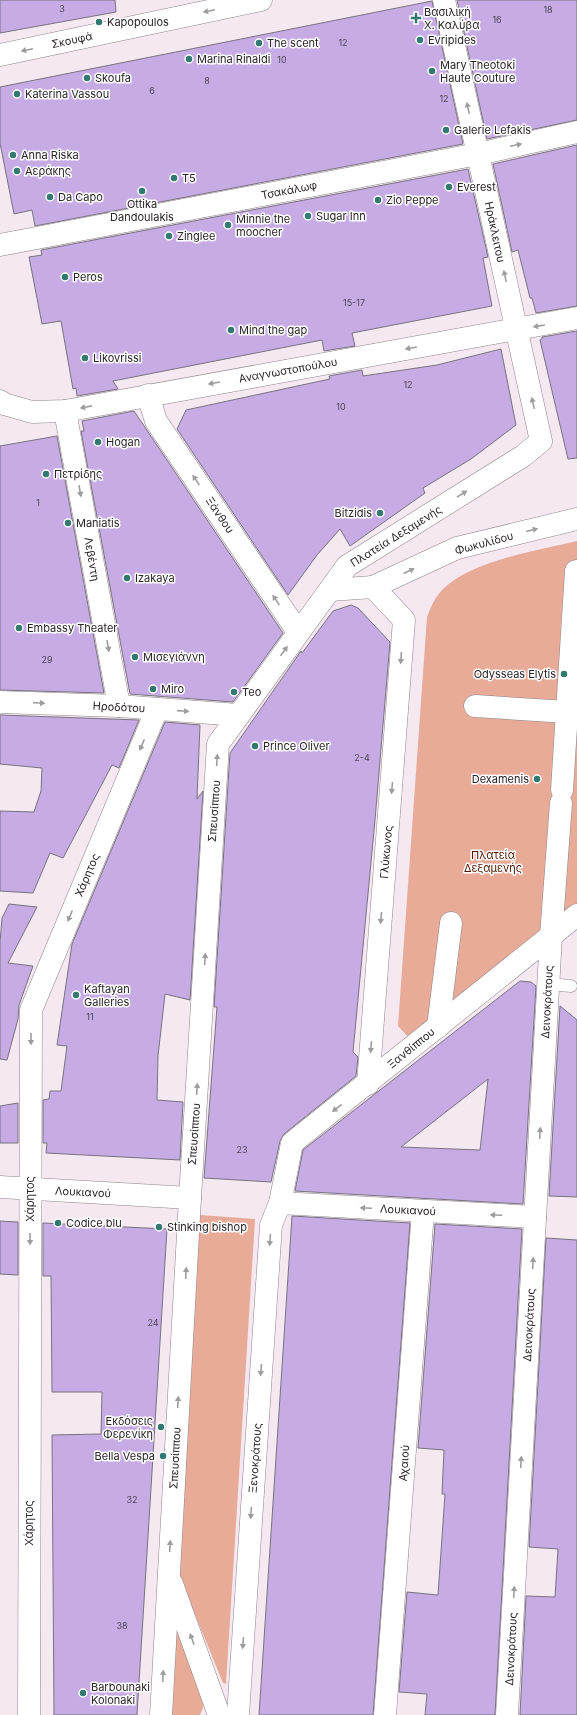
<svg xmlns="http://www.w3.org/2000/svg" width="577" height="1715" font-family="Inter,sans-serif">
	<rect width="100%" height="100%" fill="#f5e8f1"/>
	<g fill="#e7ab98">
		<path d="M 577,541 L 577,904 L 410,1039 L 398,1026 L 427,617 C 430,610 433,601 438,595 C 464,561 537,551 577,541 Z"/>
		<path d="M 200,1215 L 255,1219 L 226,1684 L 223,1683 L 178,1573 Z"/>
		<path d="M 176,1622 L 205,1702 L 200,1715 L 170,1715 Z"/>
	</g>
	<g fill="#c7abe5" stroke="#78737e" fill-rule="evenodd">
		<path d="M 0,0 L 115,0 L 116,12 L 0,33 Z"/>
		<path d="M 457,0 L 577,0 L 577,120 L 487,139 Z"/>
		<path d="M 432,1 L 463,144 L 35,226 L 32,210 L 14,214 L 0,143 L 0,87 Z"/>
		<path d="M 577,145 L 577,306 L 536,313 L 532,298 L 530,298 L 518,250 L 512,252 L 493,164 Z"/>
		<path d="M 468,169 L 488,257 L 483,258 L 492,306 L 352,333 L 355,346 L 324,351 L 322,340 L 113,381 L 118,389 L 77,396 L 76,388 L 73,389 L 61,321 L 42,324 L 29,257 L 42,255 L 41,250 Z"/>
		<path d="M 577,331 L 577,458 L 568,459 L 540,340 L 542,339 L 542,337 Z"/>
		<path d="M 501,349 L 516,425 L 471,459 L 423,488 L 425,493 L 350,546 L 340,529 L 317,555 L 288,595 L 177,429 L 186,410 L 330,379 L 329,376 L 362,370 L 363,376 L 437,365 Z"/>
		<path d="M 134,411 L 283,633 L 233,702 L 130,694 L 81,431 L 84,431 L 82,421 Z"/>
		<path d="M 57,436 L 104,693 L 0,690 L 0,446 Z"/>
		<path d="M 351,605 L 358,608 L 390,642 L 375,820 L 353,1052 L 358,1057 L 356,1076 L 284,1134 L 280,1141 L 271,1182 L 204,1178 L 217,1007 L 214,1007 L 230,753 L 301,651 L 302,653 L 333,611 Z"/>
		<path d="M 0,715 L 139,720 L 119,768 L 112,765 L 63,858 L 50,853 L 33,893 L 0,891 L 0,811 L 34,812 L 41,791 L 42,768 L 0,764 Z"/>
		<path d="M 165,722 L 200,725 L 197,799 L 203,791 L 190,1000 L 165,994 L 158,1056 L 157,1100 L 183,1102 L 180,1160 L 46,1153 L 47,1143 L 43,1143 L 43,1100 L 49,1099 L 50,1091 L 61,1091 L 67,1046 L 57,1045 L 72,944 Z"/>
		<path d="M 9,904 L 37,907 L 8,963 L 33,966 L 19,1005 L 18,1019 L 7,1060 L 0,1059 L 0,942 L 2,918 Z"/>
		<path d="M 520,981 L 531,982 L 536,986 L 523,1204 L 295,1191 L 303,1150 ZM 488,1079 L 480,1150 L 401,1147 Z"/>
		<path d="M 560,1006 L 577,1020 L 577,1197 L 549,1196 Z"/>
		<path d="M 18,1103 L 18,1143 L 0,1143 L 0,1106 Z"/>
		<path d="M 292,1216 L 410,1223 L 373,1715 L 259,1715 Z"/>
		<path d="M 0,1221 L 18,1222 L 18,1275 L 0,1274 Z"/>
		<path d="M 43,1223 L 167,1229 L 137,1715 L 54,1715 L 52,1435 L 101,1434 L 102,1392 L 52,1392 L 51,1276 L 43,1276 Z"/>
		<path d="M 435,1224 L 522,1229 L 495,1715 L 425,1715 L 427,1694 L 399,1692 L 407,1592 L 438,1595 L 445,1494 L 442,1494 L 444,1450 L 418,1448 Z"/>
		<path d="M 546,1238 L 577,1240 L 577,1715 L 520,1715 L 526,1596 L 555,1597 L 558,1549 L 529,1547 Z"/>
	</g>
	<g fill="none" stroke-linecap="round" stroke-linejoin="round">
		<g stroke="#8f848b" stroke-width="13">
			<path id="lane" d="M 548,984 L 571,986"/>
		</g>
		<g stroke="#8f848b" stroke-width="23">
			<g id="street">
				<path d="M 0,245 L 478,154 L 577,132"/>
				<path d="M 148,395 L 156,421 L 298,632"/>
				<path d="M 0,401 L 4,404 L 32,412 L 65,411 L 577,318"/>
				<path d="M 65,411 L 119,706"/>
				<path d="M 373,587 L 457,548 L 577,519"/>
				<path d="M 330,590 L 373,587 L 404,620 L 368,1084"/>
				<path d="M 0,702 L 119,706 L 238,715"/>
				<path d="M 475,706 L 567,712"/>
				<path d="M 562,790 L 576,571"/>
				<path d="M 438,1027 L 451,923"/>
				<path d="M 0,1187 L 190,1198"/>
				<path d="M 280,1203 L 535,1217"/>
				<path d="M 172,1584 L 219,1715"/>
				<path d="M 29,1715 L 31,1010 L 157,709"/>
				<path d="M 161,1715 L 190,1198 L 218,744 L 347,566 L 523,456 L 541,441 L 444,0"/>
				<path d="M 238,1715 L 271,1225 L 280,1203 L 292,1143 L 577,915"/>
				<path d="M 385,1715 L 423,1211"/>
				<path d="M 507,1715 L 551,936 L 561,803"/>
			</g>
		</g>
		<g stroke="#8f848b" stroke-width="23">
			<path id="secondary" d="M 0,55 L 261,0"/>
		</g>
		<use href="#lane" stroke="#fff" stroke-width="12"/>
		<use href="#street" stroke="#fff" stroke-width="22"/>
		<use href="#secondary" stroke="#fff" stroke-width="22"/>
	</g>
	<defs><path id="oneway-solid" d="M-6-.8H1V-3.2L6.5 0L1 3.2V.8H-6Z"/></defs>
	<g fill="#9f9c9e">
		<use href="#oneway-solid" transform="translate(209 11) rotate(168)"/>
		<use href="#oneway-solid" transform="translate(27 50) rotate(168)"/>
		<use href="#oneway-solid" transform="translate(468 108) rotate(-103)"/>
		<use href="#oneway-solid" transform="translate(516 145) rotate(-12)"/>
		<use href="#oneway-solid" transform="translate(505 276) rotate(-102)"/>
		<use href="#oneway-solid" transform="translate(539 326) rotate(171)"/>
		<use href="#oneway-solid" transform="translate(411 348) rotate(170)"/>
		<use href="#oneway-solid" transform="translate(214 383) rotate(170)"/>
		<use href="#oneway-solid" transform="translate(533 403) rotate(-103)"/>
		<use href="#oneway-solid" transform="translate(86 407) rotate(169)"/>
		<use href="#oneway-solid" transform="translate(196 480) rotate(-124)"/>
		<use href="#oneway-solid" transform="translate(80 491) rotate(80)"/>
		<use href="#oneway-solid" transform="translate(462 494) rotate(-32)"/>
		<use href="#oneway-solid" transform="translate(532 530) rotate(-14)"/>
		<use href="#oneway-solid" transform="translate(409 571) rotate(-25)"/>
		<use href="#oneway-solid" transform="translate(276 600) rotate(-124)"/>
		<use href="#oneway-solid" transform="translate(108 646) rotate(80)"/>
		<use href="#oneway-solid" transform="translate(284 651) rotate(-54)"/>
		<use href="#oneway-solid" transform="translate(401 658) rotate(94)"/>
		<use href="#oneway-solid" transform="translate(39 703) rotate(2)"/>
		<use href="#oneway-solid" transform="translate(183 711) rotate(4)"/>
		<use href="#oneway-solid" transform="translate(142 745) rotate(113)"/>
		<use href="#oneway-solid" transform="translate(217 760) rotate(-86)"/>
		<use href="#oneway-solid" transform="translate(392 788) rotate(95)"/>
		<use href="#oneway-solid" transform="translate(70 916) rotate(113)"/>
		<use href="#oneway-solid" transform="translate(381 918) rotate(95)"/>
		<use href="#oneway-solid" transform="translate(205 959) rotate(-86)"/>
		<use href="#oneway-solid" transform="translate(31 1039) rotate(90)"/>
		<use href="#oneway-solid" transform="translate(371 1047) rotate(95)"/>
		<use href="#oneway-solid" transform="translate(197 1089) rotate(-86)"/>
		<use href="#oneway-solid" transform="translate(337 1108) rotate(142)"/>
		<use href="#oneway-solid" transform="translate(540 1133) rotate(-87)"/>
		<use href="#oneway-solid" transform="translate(366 1208) rotate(-177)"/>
		<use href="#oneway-solid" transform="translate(496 1215) rotate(-177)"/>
		<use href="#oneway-solid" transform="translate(30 1239) rotate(90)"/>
		<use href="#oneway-solid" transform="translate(270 1240) rotate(94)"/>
		<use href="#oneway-solid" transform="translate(533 1263) rotate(-87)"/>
		<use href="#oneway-solid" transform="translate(186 1273) rotate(-87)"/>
		<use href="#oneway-solid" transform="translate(261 1370) rotate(94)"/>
		<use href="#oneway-solid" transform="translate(178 1402) rotate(-87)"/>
		<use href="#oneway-solid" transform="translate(521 1462) rotate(-87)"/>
		<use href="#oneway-solid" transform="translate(251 1513) rotate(94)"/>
		<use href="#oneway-solid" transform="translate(170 1546) rotate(-87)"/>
		<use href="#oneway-solid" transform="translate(514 1592) rotate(-87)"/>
		<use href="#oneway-solid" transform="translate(192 1639) rotate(-110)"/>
		<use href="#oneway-solid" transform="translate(243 1643) rotate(94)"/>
		<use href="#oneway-solid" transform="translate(163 1676) rotate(-87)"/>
	</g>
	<g fill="#327970" stroke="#fff" stroke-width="1.5">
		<path d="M414 12h4v4h4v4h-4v4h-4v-4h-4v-4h4z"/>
		<circle cx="99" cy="22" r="4"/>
		<circle cx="420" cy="40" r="4"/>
		<circle cx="259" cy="43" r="4"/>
		<circle cx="189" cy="59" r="4"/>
		<circle cx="432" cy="71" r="4"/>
		<circle cx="87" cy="78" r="4"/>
		<circle cx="17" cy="94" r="4"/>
		<circle cx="446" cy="130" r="4"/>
		<circle cx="13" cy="155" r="4"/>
		<circle cx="17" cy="171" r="4"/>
		<circle cx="174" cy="178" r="4"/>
		<circle cx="449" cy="187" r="4"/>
		<circle cx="142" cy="191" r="4"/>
		<circle cx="50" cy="197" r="4"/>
		<circle cx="378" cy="200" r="4"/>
		<circle cx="308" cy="216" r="4"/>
		<circle cx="228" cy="225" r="4"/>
		<circle cx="169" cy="236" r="4"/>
		<circle cx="65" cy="277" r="4"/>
		<circle cx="231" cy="330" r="4"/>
		<circle cx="85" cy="358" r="4"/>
		<circle cx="98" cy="442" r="4"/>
		<circle cx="46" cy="474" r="4"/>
		<circle cx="380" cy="513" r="4"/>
		<circle cx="68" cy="523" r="4"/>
		<circle cx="127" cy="578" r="4"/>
		<circle cx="19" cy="628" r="4"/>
		<circle cx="135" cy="657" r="4"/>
		<circle cx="564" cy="674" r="4"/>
		<circle cx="153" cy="689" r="4"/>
		<circle cx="234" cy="692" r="4"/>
		<circle cx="255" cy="746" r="4"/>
		<circle cx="537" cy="779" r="4"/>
		<circle cx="76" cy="995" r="4"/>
		<circle cx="58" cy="1223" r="4"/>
		<circle cx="159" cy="1227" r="4"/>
		<circle cx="161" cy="1427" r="4"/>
		<circle cx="163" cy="1456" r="4"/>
		<circle cx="83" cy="1693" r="4"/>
	</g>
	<g text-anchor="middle" stroke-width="3" stroke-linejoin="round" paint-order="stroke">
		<g font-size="9" fill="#504656">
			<text x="62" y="12">3</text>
			<text x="548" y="13">18</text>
			<text x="497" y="23">16</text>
			<text x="343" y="46">12</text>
			<text x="282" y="63">10</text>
			<text x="207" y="84">8</text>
			<text x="152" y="94">6</text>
			<text x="444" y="102">12</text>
			<text x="354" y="306">15-17</text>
			<text x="408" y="388">12</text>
			<text x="341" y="410">10</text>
			<text x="38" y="506">1</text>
			<text x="47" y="663">29</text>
			<text x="362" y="761">2-4</text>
			<text x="90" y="1020">11</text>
			<text x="242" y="1153">23</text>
			<text x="153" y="1326">24</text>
			<text x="132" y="1503">32</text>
			<text x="122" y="1629">38</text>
		</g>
		<g font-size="11" fill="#292427" stroke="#fff" text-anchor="start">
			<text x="424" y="16">Βασιλική<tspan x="424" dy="13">Χ. Καλύβα</tspan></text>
			<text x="107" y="26">Kapopoulos</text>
			<text x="428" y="44">Evripides</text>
			<text x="267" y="47">The scent</text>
			<text x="197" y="63">Marina Rinaldi</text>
			<text x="440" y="69">Mary Theotoki<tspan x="440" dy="13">Haute Couture</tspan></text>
			<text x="95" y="82">Skoufa</text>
			<text x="25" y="98">Katerina Vassou</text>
			<text x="454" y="134">Galerie Lefakis</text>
			<text x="21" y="159">Anna Riska</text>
			<text x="25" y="175">Αεράκης</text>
			<text x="182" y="182">T5</text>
			<text x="457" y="191">Everest</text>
			<text x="58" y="201">Da Capo</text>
			<text x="386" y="204">Zio Peppe</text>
			<text x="142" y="208" text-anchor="middle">Ottika<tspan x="142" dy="13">Dandoulakis</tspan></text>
			<text x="316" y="220">Sugar Inn</text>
			<text x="236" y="223">Minnie the<tspan x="236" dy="13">moocher</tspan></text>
			<text x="177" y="240">Zinglee</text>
			<text x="73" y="281">Peros</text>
			<text x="239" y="334">Mind the gap</text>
			<text x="93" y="362">Likovrissi</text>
			<text x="106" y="446">Hogan</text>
			<text x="54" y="478">Πετρίδης</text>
			<text x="372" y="517" text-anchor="end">Bitzidis</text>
			<text x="76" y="527">Maniatis</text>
			<text x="135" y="582">Izakaya</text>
			<text x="27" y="632">Embassy Theater</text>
			<text x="143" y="661">Μισεγιάννη</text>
			<text x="556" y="678" text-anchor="end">Odysseas Elytis</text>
			<text x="161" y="693">Miro</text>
			<text x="242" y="696">Teo</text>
			<text x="263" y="750">Prince Oliver</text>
			<text x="529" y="783" text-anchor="end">Dexamenis</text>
			<text x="84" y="993">Kaftayan<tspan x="84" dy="13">Galleries</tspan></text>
			<text x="66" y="1227">Codice blu</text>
			<text x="167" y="1231">Stinking bishop</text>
			<text x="153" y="1425" text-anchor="end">Εκδόσεις<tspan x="153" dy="13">Φερενίκη</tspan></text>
			<text x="155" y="1460" text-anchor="end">Bella Vespa</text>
			<text x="91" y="1691">Barbounaki<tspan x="91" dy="13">Kolonaki</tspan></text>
		</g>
		<g font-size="11" fill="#292427" stroke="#fff">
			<text transform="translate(72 40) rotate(-12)" y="4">Σκουφά</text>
			<text transform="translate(289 190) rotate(-11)" y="4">Τσακάλωφ</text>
			<text transform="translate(495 232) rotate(78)" y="4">Ηράκλειτου</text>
			<text transform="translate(288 370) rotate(-10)" y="4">Αναγνωστοπούλου</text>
			<text transform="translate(220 515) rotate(56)" y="4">Ξάνθου</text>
			<text transform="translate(396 536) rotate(-32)" y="4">Πλατεία Δεξαμενής</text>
			<text transform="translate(484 543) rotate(-15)" y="4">Φωκυλίδου</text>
			<text transform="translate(92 559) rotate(80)" y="4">Λεβέντη</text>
			<text transform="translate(119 707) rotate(3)" y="4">Ηροδότου</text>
			<text transform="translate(214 811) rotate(-86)" y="4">Σπευσίππου</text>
			<text transform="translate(386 852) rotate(-85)" y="4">Γλύκωνος</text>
			<text transform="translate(87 875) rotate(-67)" y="4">Χάρητος</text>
			<text transform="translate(547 1002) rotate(-87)" y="4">Δεινοκράτους</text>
			<text transform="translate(411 1048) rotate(-39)" y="4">Ξανθίππου</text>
			<text transform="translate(194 1134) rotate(-86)" y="4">Σπευσίππου</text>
			<text transform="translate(83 1192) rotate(3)" y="4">Λουκιανού</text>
			<text transform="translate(30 1199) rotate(-90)" y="4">Χάρητος</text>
			<text transform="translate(408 1210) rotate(3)" y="4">Λουκιανού</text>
			<text transform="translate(529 1325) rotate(-87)" y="4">Δεινοκράτους</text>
			<text transform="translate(175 1458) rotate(-87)" y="4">Σπευσίππου</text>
			<text transform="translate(255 1458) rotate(-86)" y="4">Ξενοκράτους</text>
			<text transform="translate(404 1463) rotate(-86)" y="4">Αχαιού</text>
			<text transform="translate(29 1523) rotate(-90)" y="4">Χάρητος</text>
			<text transform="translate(511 1649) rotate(-87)" y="4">Δεινοκράτους</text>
		</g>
		<g font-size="11" fill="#501602" stroke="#fff">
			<text x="493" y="859">Πλατεία<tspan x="493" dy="13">Δεξαμενής</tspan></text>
		</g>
	</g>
</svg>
